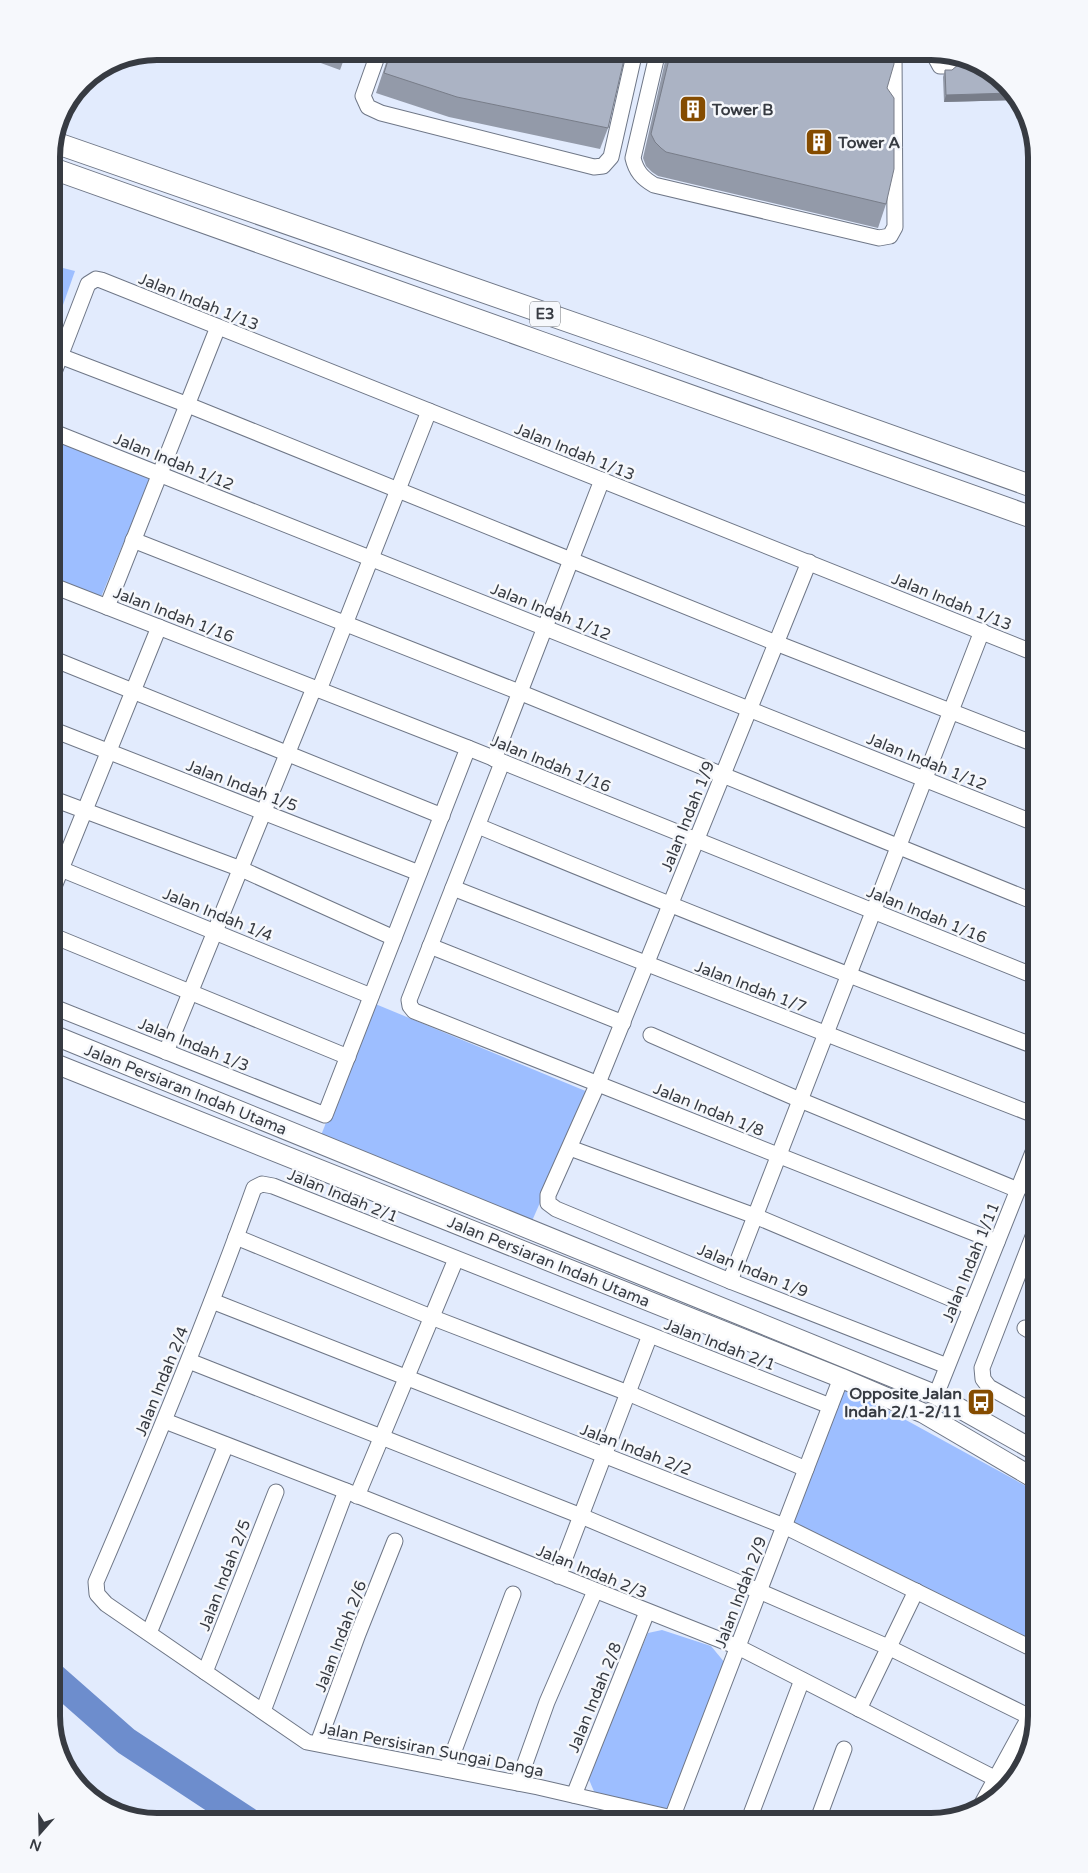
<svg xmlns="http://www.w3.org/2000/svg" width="1088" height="1873" font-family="'Varela Round',sans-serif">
	<rect width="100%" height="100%" fill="#e2ebfd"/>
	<g fill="#9dbeff">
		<path d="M 51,265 L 75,271 L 51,339 Z"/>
		<path d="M 51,439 L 150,479 L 101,597 L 51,577 Z"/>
		<path d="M 373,1003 L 588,1092 L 529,1228 L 318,1143 Z"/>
		<path d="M 844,1386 L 1037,1492 L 1037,1643 L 793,1523 Z"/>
		<path d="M 662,1630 L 711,1646 L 725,1663 L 666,1811 L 596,1796 L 587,1775 L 648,1633 Z"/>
	</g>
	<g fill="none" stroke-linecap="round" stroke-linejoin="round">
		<path stroke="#6d8dcd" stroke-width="28" d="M 51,1675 L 126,1741 L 249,1822"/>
		<g stroke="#6f7787" stroke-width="17">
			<g id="minor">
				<path d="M 379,51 L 363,96 L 368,107 L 381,113 L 594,167 L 603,166 L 611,157 L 635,51"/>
				<path d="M 658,51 L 633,158 C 636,171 642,178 654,185 L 879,238 L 890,236 L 895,227 L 894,51"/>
				<path d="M 934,51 L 934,55 L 940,66 L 949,66"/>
				<path d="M 60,356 L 188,405 L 776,643 L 1037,745"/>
				<path d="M 51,380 L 88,284 L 96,279 L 101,280 L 1037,654"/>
				<path d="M 51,431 L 1037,824"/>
				<path d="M 133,540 L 519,692 L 1037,903"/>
				<path d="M 809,562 L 598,1083 L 548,1195 L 548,1203 L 556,1209 L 730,1281 L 947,1366"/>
				<path d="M 51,585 L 468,748 L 1037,977"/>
				<path d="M 107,607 L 218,327"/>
				<path d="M 51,658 L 442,816"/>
				<path d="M 319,690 L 429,411"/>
				<path d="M 51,729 L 419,873"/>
				<path d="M 494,759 L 602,480"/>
				<path d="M 502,763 L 409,1000 L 410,1006 L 414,1011 L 997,1242"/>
				<path d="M 51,798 L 241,869 L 394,938"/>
				<path d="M 478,826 C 663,903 849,976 1037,1047"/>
				<path d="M 51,865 L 371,996"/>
				<path d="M 453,888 L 1037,1116"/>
				<path d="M 51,894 L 159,627"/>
				<path d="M 51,935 L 348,1057"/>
				<path d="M 430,946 L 623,1023"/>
				<path d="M 51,1006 L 325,1115 L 468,748"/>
				<path d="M 651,1035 L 800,1100 L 1018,1190"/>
				<path d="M 166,1052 L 314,688"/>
				<path d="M 570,1148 L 755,1216 L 971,1307"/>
				<path d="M 236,1237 L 431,1317 L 628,1393 L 806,1469"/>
				<path d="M 730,1281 L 982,631"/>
				<path d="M 212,1301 L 784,1526 L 1037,1651"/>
				<path d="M 1025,1328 L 1037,1335"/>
				<path d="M 189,1361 L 581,1516 L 759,1591 L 888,1647 L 1030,1717"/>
				<path d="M 936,1395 L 1037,1142"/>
				<path d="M 1037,1414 L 989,1387 L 983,1379 L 982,1368 L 1037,1226"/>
				<path d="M 165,1421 L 346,1491 L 738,1647 L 1008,1785"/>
				<path d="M 357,1496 L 456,1259"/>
				<path d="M 558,1576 L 650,1335"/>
				<path d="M 149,1633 L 226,1445"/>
				<path d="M 205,1672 L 276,1492"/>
				<path d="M 859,1709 L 916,1591"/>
				<path d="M 263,1711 L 346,1491"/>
				<path d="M 318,1743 L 358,1634 L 395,1541"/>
				<path d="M 447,1769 L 513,1594"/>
				<path d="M 518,1783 L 547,1702 L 595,1591"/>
				<path d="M 574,1795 L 647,1612"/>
				<path d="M 979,1809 L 1037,1703"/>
				<path d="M 672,1818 L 841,1378"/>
				<path d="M 682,1822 L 672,1818 L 538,1787 L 307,1742 L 106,1604 L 97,1594 L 96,1582 C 152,1452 206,1322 254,1188 L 262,1184 L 273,1186 L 830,1406"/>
				<path d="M 748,1822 L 802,1680"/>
				<path d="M 817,1822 L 844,1749"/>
			</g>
		</g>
		<g stroke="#6f7787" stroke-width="21">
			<g id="major">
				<path d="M 51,1034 L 936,1395 L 1037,1452"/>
				<path d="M 51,1062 L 841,1378 L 923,1413 L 1037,1480"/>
			</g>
		</g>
		<g stroke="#6f7787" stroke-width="23">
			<g id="highway">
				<path d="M 53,142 L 642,347 L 1037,488"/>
				<path d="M 51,168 C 380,284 708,403 1037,519"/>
			</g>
		</g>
		<use href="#minor" stroke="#fff" stroke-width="15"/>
		<use href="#major" stroke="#fff" stroke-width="19"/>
		<use href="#highway" stroke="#fff" stroke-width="21"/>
	</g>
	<g fill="#939aa9">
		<path d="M 288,51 L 347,51 L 340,70 Z"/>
		<path d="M 390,51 L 626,51 L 608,128 L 600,149 L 449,117 L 376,93 Z"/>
		<path d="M 668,51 L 890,51 L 887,88 L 886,204 L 878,228 L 658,176 L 652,172 L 646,166 L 643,158 L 666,57 Z"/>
		<path d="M 949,55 L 990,69 L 1017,100 L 944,102 L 943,77 L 945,70 L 952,70 L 958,65 L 957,61 L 949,57 Z"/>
	</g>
	<path fill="#787d89" d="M 1011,93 L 1017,100 L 944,102 L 946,95 Z"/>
	<g fill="#abb3c4" stroke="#787d89">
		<path d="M 331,51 L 347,51 L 345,56 Z"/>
		<path d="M 391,51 L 626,51 L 608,128 L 457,97 L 384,73 Z"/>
		<path d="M 671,51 L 890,51 L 890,55 L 894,56 L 894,64 L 887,88 L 894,98 L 894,169 L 886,204 L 666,152 L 661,148 L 655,142 L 651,134 Z"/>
		<path d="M 961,59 L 990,69 L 1011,93 L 946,95 L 945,70 L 952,70 L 959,64 Z"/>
	</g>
	<defs>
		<g id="building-square" transform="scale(1.4375)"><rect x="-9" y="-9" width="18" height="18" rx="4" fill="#854c00" stroke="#f6f8fc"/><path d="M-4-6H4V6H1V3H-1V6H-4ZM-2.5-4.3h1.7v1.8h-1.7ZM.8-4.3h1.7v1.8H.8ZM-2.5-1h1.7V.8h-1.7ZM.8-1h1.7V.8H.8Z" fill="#fff"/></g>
		<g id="bus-square" transform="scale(1.4375)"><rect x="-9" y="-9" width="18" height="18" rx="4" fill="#854c00" stroke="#f6f8fc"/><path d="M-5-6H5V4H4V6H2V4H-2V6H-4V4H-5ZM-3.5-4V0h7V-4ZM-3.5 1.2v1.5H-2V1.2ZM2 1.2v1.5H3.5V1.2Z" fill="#fff"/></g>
	</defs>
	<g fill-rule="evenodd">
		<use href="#building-square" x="693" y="109"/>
		<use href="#building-square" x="819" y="142"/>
		<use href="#bus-square" x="981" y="1402"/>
	</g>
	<g text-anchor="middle" stroke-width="5" stroke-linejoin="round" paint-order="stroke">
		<rect fill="#f6f8fc" stroke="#70747a" stroke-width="1" x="530" y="301.5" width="30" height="25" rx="4"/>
		<g font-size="15" font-weight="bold" fill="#373b42">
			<text x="545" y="319">E3</text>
		</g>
		<g font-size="16" font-weight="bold" fill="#373b42" stroke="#f6f8fc" text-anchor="start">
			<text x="712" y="115">Tower B</text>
			<text x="838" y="148">Tower A</text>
			<text x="962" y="1399" text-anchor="end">Opposite Jalan<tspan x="962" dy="18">Indah 2/1-2/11</tspan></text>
		</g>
		<g font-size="16" fill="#373b42" stroke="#f6f8fc">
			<text transform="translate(199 301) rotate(22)" y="6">Jalan Indah 1/13</text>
			<text transform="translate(575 451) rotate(22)" y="6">Jalan Indah 1/13</text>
			<text transform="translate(174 461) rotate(22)" y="6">Jalan Indah 1/12</text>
			<text transform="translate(952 601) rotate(22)" y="6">Jalan Indah 1/13</text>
			<text transform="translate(551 611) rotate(22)" y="6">Jalan Indah 1/12</text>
			<text transform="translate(174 614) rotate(21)" y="6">Jalan Indah 1/16</text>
			<text transform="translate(927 761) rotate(22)" y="6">Jalan Indah 1/12</text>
			<text transform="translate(551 763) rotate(22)" y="6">Jalan Indah 1/16</text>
			<text transform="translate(242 785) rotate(21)" y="6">Jalan Indah 1/5</text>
			<text transform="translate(687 816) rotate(-68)" y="6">Jalan Indah 1/9</text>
			<text transform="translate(218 914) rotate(22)" y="6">Jalan Indah 1/4</text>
			<text transform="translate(927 914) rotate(22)" y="6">Jalan Indah 1/16</text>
			<text transform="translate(751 986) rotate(21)" y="6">Jalan Indah 1/7</text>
			<text transform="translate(194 1044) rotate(22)" y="6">Jalan Indah 1/3</text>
			<text transform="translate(186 1089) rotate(22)" y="6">Jalan Persiaran Indah Utama</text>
			<text transform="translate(709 1109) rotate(22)" y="6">Jalan Indah 1/8</text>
			<text transform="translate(343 1195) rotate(22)" y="6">Jalan Indah 2/1</text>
			<text transform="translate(549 1261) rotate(22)" y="6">Jalan Persiaran Indah Utama</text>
			<text transform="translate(970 1262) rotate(-68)" y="6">Jalan Indah 1/11</text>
			<text transform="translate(753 1270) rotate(22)" y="6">Jalan Indan 1/9</text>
			<text transform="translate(720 1344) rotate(21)" y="6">Jalan Indah 2/1</text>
			<text transform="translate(161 1381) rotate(-68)" y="6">Jalan Indah 2/4</text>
			<text transform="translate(636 1449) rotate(21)" y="6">Jalan Indah 2/2</text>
			<text transform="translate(592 1571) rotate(22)" y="6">Jalan Indah 2/3</text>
			<text transform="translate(224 1575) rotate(-69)" y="6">Jalan Indah 2/5</text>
			<text transform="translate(740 1592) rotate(-69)" y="6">Jalan Indah 2/9</text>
			<text transform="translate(340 1636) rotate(-69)" y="6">Jalan Indah 2/6</text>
			<text transform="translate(594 1697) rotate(-68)" y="6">Jalan Indah 2/8</text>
			<text transform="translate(432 1749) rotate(11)" y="6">Jalan Persisiran Sungai Danga</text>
		</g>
	</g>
	<path d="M0 0H1088V1873H0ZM157 60H931A97 97 0 0 1 1028 157V1716A97 97 0 0 1 931 1813H157A97 97 0 0 1 60 1716V157A97 97 0 0 1 157 60Z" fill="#f6f8fc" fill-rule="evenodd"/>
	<path fill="none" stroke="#373b42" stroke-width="6" d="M157 60H931A97 97 0 0 1 1028 157V1716A97 97 0 0 1 931 1813H157A97 97 0 0 1 60 1716V157A97 97 0 0 1 157 60Z"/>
	<g transform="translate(40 1833) rotate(200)" stroke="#f6f8fc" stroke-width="4" paint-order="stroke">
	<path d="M0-4L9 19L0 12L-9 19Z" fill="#373b42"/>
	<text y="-8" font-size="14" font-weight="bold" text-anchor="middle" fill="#373b42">N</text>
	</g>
</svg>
